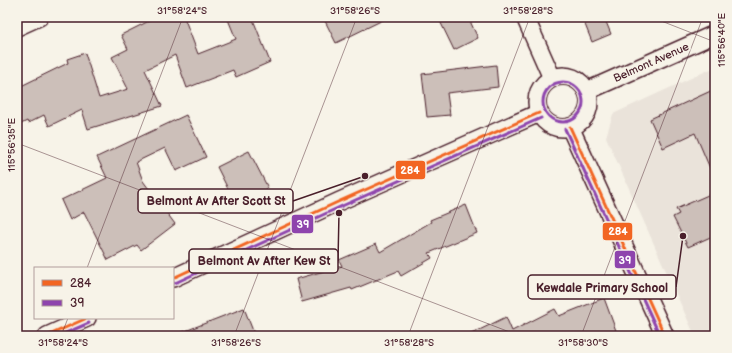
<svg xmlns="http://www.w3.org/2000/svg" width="732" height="353" font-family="'Balsamiq Sans',sans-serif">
	<rect width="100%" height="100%" fill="#f7f3e8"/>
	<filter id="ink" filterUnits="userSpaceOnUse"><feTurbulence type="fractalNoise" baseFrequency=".025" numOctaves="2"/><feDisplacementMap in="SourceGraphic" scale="8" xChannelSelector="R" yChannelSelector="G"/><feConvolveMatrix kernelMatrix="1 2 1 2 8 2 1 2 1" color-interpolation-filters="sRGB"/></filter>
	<g filter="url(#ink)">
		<path fill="#eae3da" d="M 715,67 L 715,336 L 695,336 L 606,137 L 613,114 Z"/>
		<g fill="#ccbfb9" stroke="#4a1f2b">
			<path d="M 157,17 L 184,17 L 198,54 L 236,39 L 227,17 L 252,17 L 270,62 L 236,77 L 233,70 L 187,88 L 175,55 L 145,70 L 162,106 L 88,129 L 82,110 L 49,126 L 44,115 L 28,123 L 27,121 L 17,126 L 17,88 L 68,63 L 67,59 L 85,53 L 99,98 L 128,89 L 112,57 L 128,49 L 121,35 Z"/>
			<path d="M 323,17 L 389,17 L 336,43 Z"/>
			<path d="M 438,17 L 468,17 L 478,38 L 454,50 Z"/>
			<path d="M 582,17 L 604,17 L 611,34 L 592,42 Z"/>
			<path d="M 496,65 L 498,87 L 447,93 L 450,115 L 427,117 L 422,74 Z"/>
			<path d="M 715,89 L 715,180 L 695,133 L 663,148 L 650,119 Z"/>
			<path d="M 186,115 L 206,157 L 176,171 L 165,148 L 136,162 L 143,181 L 175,224 L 141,250 L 137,245 L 108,260 L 84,212 L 70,220 L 61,200 L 107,178 L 97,157 Z"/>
			<path d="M 249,151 L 268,188 L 251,197 L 254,203 L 239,211 L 217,167 Z"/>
			<path d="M 715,192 L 715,235 L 688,247 L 673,217 L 679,214 L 676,209 Z"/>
			<path d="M 466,205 L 477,233 L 429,253 L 432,258 L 401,276 L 398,271 L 352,290 L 351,288 L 302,302 L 296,279 L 342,266 L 339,260 L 376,244 L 380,252 L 431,222 L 430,220 Z"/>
			<path d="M 604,298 L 618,336 L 467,336 L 506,317 L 512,331 L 555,309 L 559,316 Z"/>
			<path d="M 244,308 L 255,336 L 175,336 L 175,335 Z"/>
		</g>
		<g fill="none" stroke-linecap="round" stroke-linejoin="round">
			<g stroke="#4a1f2b" stroke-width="20">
				<g id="street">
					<path d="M 525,17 L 552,78"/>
					<path d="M 17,27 L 39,17"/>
					<circle cx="563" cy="102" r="26"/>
					<path d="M 587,91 L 715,34"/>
					<path d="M 570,127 L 665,336"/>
					<path d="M 173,278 L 340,201 L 539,113"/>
					<path d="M 47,336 L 87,318"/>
				</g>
			</g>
			<use href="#street" stroke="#f7f3e8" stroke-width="17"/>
			<g stroke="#f7f3e8" stroke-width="6">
				<g id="bus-1">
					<path d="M 570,127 L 665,336"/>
					<path d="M 173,278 L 340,201 L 539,113"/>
					<path d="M 47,336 L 87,318"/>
				</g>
			</g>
			<g stroke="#f7f3e8" stroke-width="6">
				<g id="bus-2">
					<circle cx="563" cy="102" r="20"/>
					<path d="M 565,129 L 660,336"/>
					<path d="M 175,283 L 342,206 L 541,118"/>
					<path d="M 59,336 L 89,323"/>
				</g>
			</g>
			<use href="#bus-1" stroke="#f26522" stroke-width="3"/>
			<use href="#bus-2" stroke="#8e44ad" stroke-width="3"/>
		</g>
	</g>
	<path fill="none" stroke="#4a1f2b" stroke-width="1" stroke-opacity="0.45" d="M 651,17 L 715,42M 17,143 L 520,336M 87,268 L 183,17M 61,336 L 68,318M 234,336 L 357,17M 408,336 L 530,17M 581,336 L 703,17"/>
	<g text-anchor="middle" stroke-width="4" stroke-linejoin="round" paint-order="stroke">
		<g font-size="11" fill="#4a1f2b" stroke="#f7f3e8">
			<text transform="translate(651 62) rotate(-24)" y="4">Belmont Avenue</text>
		</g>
	</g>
	<path fill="none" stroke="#4a1f2b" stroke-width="1.5" d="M365 176L293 201M339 213L338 261M683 236L676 287"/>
	<g fill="#4a1f2b" stroke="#f7f3e8" stroke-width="1.5">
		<circle cx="365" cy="176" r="4"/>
		<circle cx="339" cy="213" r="4"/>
		<circle cx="683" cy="236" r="4"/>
	</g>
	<g fill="#f7f3e8" stroke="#4a1f2b" stroke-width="1.5">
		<rect x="138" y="189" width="155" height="24" rx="4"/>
		<rect x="189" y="249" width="149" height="24" rx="4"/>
		<rect x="528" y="275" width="148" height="24" rx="4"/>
	</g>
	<g font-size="12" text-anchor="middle" font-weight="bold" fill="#4a1f2b">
		<text x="216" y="205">Belmont Av After Scott St</text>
		<text x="264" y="265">Belmont Av After Kew St</text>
		<text x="602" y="292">Kewdale Primary School</text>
	</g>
	<g stroke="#f7f3e8" stroke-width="1.5">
		<rect x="395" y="160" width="31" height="20" rx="4" fill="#f26522"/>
		<rect x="291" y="214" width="23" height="20" rx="4" fill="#8e44ad"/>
		<rect x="602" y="222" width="31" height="19" rx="4" fill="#f26522"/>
		<rect x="614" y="250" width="22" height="19" rx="4" fill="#8e44ad"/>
	</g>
	<g font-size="11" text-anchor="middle" font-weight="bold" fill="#fff">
		<text x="410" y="174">284</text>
		<text x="303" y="228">39</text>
		<text x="618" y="235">284</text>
		<text x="625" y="264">39</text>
	</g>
	<rect width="732" height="353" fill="none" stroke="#f7f3e8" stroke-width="44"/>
	<rect x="34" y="267" width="140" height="52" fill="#f7f3e8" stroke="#b29e9c"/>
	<rect x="42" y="280" width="20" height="6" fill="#f26522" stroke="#b29e9c"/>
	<text x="70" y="287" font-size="12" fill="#4a1f2b">284</text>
	<rect x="42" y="300" width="20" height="6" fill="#8e44ad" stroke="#b29e9c"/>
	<text x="70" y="307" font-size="12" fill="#4a1f2b">39</text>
	<rect x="22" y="22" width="688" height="309" fill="none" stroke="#4a1f2b" stroke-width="1.5"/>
	<g font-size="10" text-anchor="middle" fill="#4a1f2b">
		<text x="182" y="14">31°58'24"S</text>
		<text x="355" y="14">31°58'26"S</text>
		<text x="528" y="14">31°58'28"S</text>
		<text transform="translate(721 40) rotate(-90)" y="4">115°56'40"E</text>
		<text transform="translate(11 145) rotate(-90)" y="4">115°56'35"E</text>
		<text x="63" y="346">31°58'24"S</text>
		<text x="236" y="346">31°58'26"S</text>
		<text x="409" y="346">31°58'28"S</text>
		<text x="583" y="346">31°58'30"S</text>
	</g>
</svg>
